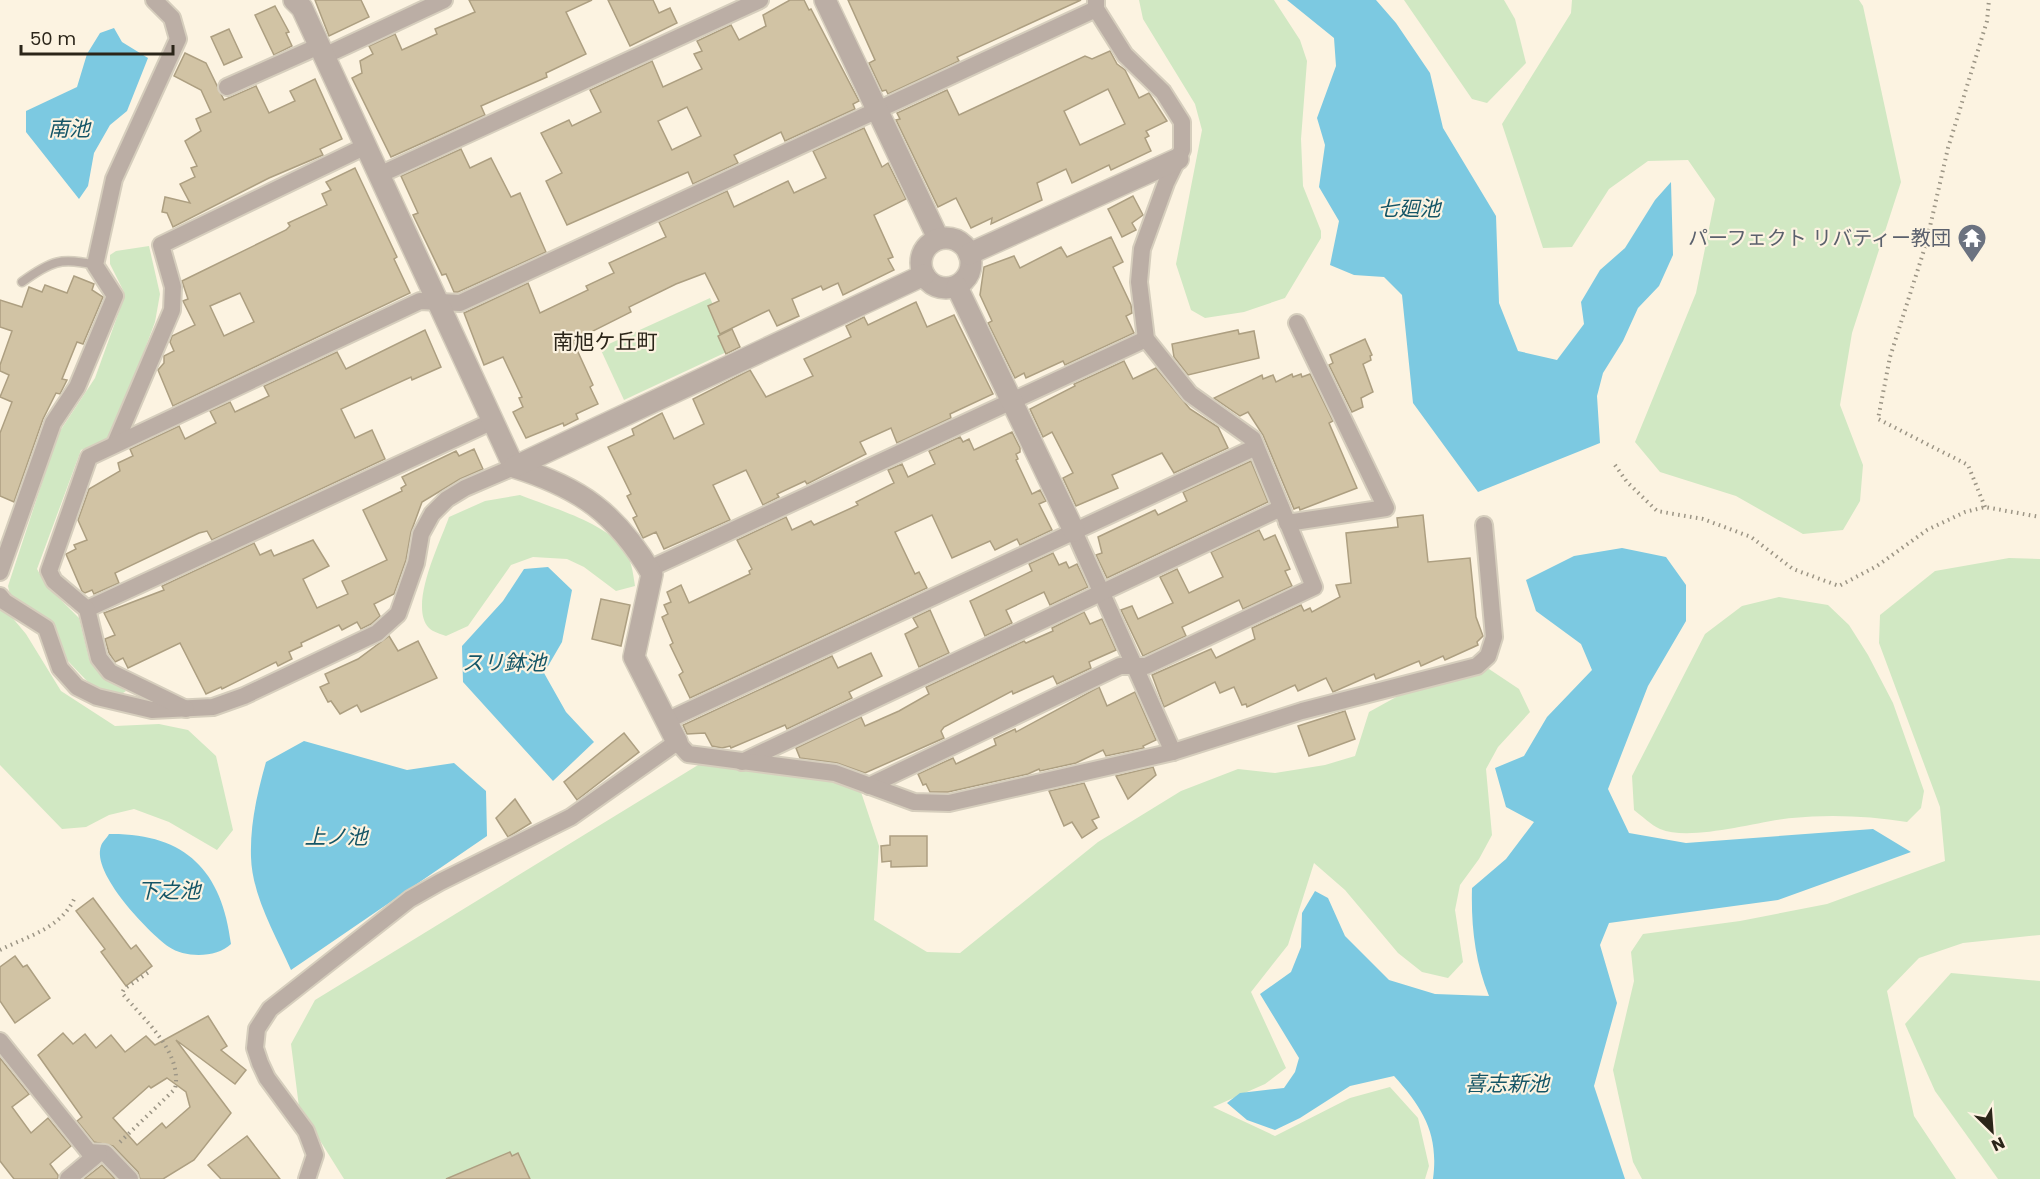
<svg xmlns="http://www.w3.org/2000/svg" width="2040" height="1179" font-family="Poppins,'Noto Sans JP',sans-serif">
	<rect width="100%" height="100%" fill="#fcf3e1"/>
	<g fill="#d1e8c3">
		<path d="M 1139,0 L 1274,0 L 1300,40 L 1307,61 L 1301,139 L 1303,186 L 1321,231 L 1321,238 L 1285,298 L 1244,312 L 1205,318 L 1191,310 L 1176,264 L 1202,130 L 1195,104 L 1143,19 Z"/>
		<path d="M 1404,0 L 1504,0 L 1515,19 L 1526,63 L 1487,103 L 1472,99 Z"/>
		<path d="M 1572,0 L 1859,0 L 1863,6 L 1901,182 L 1852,333 L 1840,405 L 1863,465 L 1860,501 L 1843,530 L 1803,534 L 1736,496 L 1660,472 L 1635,442 L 1696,293 L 1715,199 L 1688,160 L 1648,161 L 1609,189 L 1572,247 L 1543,248 L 1502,124 L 1571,13 Z"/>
		<path d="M 149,246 L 160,294 L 155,322 L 117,424 L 106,441 L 81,450 L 37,569 L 46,585 L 79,618 L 90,662 L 100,674 L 126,691 L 120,695 L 100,691 L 86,680 L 67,660 L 50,622 L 11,600 L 8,586 L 58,434 L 95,378 L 121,306 L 124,292 L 110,264 L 110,255 L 116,251 Z"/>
		<path d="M 710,298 L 733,349 L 624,400 L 600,348 Z"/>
		<path d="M 520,495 C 550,507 600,521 622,546 C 631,557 633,572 635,586 L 616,591 L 584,567 L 567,559 L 533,557 L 511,565 L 468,626 L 446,636 C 441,634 433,632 429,628 C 408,606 440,543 449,517 L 485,501 Z"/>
		<path d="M 2009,558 L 2040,559 L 2040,935 L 1963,943 L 1919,958 L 1887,991 L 1914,1116 L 1956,1179 L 1642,1179 L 1633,1162 L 1613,1070 L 1634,981 L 1631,952 L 1643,934 L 1740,921 L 1827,904 L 1945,861 L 1940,807 L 1879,643 L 1880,615 L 1935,571 Z"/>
		<path d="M 1779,597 L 1828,605 L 1849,625 L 1868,655 L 1893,703 L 1924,791 L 1921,808 L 1907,822 C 1870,816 1830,814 1792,818 C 1758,821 1691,842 1660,829 C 1651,825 1642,816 1634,810 L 1632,776 L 1705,634 L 1742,606 Z"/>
		<path d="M 0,603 L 26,634 L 61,691 L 115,726 L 159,724 L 188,730 L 216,756 L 233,830 L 217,850 L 169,822 L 134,809 L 109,815 L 86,827 L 62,829 L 0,765 Z"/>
		<path d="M 1489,669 L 1519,689 L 1530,712 L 1498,747 L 1486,769 L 1492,835 L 1479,859 L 1460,885 L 1455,910 L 1463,962 L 1448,978 L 1422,972 L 1398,953 L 1345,890 L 1314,863 L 1288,945 L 1251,992 L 1286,1068 L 1265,1084 L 1213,1107 L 1275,1136 L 1350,1098 L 1390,1087 L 1418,1118 L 1429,1166 L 1425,1179 L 344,1179 L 299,1107 L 291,1044 L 315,1000 L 703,762 L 859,786 L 879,846 L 874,920 L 927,952 L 960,953 L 1098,842 L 1181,791 L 1238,769 L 1275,773 L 1325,765 L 1355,756 L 1369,712 L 1407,691 Z"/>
		<path d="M 1951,973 L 2040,981 L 2040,1179 L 1998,1179 L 1935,1091 L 1905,1024 Z"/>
	</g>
	<g fill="#7cc9e1">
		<path d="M 1287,0 L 1376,0 L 1396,23 L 1430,73 L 1443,128 L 1496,216 L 1499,303 L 1518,351 L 1557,360 L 1584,324 L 1581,302 L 1600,270 L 1625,248 L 1655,200 L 1671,182 L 1673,255 L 1659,286 L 1638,308 L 1623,341 L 1603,373 L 1597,396 L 1600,443 L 1478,492 L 1413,403 L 1402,295 L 1384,277 L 1354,275 L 1330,265 L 1339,221 L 1319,187 L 1325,145 L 1317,118 L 1336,66 L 1334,38 Z"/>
		<path d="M 114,28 L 122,42 L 148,58 L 127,111 L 110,125 L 94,153 L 88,186 L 79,199 L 26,132 L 26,111 L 77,87 L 87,54 L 100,33 Z"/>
		<path d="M 1622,548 L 1666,557 L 1686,585 L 1686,621 L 1648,686 L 1608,789 L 1629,833 L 1686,843 L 1873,829 L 1911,852 L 1778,900 L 1609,923 L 1600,945 L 1617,1003 L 1594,1086 L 1625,1179 L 1433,1179 C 1439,1134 1423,1108 1394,1076 L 1350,1086 L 1300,1118 L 1275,1130 L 1247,1120 L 1227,1103 L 1240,1093 L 1284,1088 L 1295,1072 L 1299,1058 L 1260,994 L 1291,972 L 1301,947 L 1302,913 L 1315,891 L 1328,898 L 1345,936 L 1389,980 L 1435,994 L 1489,996 C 1475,962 1471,926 1472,888 L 1506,859 L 1534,822 L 1506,807 L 1495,768 L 1524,756 L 1547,717 L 1592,670 L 1581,644 L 1536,611 L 1526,580 L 1574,556 Z"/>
		<path d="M 548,567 L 572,590 L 562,642 L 544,673 L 566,712 L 594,742 L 553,781 L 463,682 L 462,646 L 503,601 L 524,569 Z"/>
		<path d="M 304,741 L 407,770 L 454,763 L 486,791 L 487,836 L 291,970 C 276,936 252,896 251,857 C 250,824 257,794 266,762 Z"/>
		<path d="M 109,834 C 185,833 222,870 231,944 C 217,958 185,958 169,947 C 148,932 91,873 101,846 C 102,842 107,838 109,834 Z"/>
	</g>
	<g fill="#d1c3a4" stroke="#ad9f81" stroke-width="1.5" fill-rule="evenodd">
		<path d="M 315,0 L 361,0 L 369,17 L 329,36 Z"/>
		<path d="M 469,0 L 592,0 L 566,12 L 586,54 L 546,73 L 547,77 L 481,106 L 485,115 L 391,157 L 352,78 L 362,73 L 360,61 L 373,54 L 369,46 L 395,34 L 402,50 L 437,34 L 435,29 L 475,12 Z"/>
		<path d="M 608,0 L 653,0 L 659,13 L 670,8 L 677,23 L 630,46 Z"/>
		<path d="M 790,0 L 804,0 L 809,10 L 811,9 L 859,101 L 853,104 L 855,109 L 785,141 L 781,132 L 734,155 L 738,163 L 693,184 L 688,172 L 567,225 L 546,181 L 562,173 L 541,133 L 569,120 L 572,126 L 601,112 L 590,90 L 652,61 L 663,87 L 702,69 L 694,54 L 702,51 L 697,41 L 731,25 L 739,40 L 766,26 L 763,15 ZM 687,107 L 701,136 L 672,150 L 658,121 Z"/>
		<path d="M 848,0 L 1081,0 L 957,57 L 959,61 L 888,94 L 886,90 L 882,91 L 869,63 L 875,60 Z"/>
		<path d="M 275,6 L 289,32 L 286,33 L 292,46 L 274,55 L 255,15 Z"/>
		<path d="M 229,29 L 242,57 L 224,65 L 211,37 Z"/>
		<path d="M 1110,51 L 1117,64 L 1125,70 L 1139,98 L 1149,93 L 1167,121 L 1146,131 L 1149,136 L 1145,138 L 1151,151 L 1111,170 L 1109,165 L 1072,183 L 1066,169 L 1037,183 L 1042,200 L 991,224 L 992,218 L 971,228 L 956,198 L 938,207 L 896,120 L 900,119 L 897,113 L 947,90 L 959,115 L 1085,56 L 1092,59 ZM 1108,89 L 1125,124 L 1080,145 L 1064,111 Z"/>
		<path d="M 185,53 L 206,63 L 224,100 L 256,86 L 269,113 L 295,101 L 290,91 L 315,79 L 342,139 L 320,149 L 323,155 L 269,178 L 173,227 L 167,213 L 162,212 L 165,197 L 190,203 L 180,184 L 195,177 L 191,168 L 197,166 L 185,141 L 201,131 L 196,119 L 211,112 L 201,90 L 174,76 Z"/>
		<path d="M 864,128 L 882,167 L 888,163 L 906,199 L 874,215 L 893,257 L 888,259 L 894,270 L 843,295 L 838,283 L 823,290 L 821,286 L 792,299 L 799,316 L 777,326 L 769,310 L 720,334 L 708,306 L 719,301 L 705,273 L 676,284 L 629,307 L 631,312 L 573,341 L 593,385 L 590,387 L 598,404 L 576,414 L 578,419 L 564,426 L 563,423 L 526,438 L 513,412 L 523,407 L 519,398 L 522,397 L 503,357 L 484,365 L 464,313 L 528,283 L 540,313 L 588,290 L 586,286 L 614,273 L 609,263 L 666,237 L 659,222 L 727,191 L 734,207 L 788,181 L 794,193 L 826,178 L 813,151 Z"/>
		<path d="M 461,149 L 470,168 L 491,158 L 511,197 L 520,193 L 546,252 L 458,292 L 454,292 L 446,274 L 442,275 L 413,215 L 418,213 L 401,176 Z"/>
		<path d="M 355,168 L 397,257 L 394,259 L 410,293 L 173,406 L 158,370 L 164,363 L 164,356 L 174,351 L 170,342 L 172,336 L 195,325 L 183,301 L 188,299 L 182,281 L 286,230 L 290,226 L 288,223 L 327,205 L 322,194 L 331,190 L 326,182 ZM 240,293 L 254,322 L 224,336 L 210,306 Z"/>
		<path d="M 1133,196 L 1143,215 L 1132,223 L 1136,230 L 1122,237 L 1108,209 Z"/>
		<path d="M 1111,237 L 1123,262 L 1113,267 L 1131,305 L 1132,313 L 1126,316 L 1134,333 L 1065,365 L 1063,361 L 1026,378 L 1024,373 L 1015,378 L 988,323 L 992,321 L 980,295 L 984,267 L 1014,256 L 1020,268 L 1061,247 L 1067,257 Z"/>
		<path d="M 74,276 L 94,284 L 92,290 L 103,297 L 83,344 L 77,342 L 62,379 L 67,380 L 60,394 L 56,393 L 43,419 L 14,502 L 0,496 L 0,433 L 12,402 L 0,397 L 9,375 L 0,371 L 0,365 L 12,331 L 0,327 L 0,300 L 22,307 L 29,287 L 42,292 L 45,285 L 67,293 Z"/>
		<path d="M 916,302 L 927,327 L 954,315 L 993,394 L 950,414 L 951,418 L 897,443 L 891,428 L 860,442 L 866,454 L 807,484 L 805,481 L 777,494 L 779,497 L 763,505 L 746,470 L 713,485 L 730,520 L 664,549 L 656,532 L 643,538 L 633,518 L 637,516 L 627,496 L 631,494 L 608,447 L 634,435 L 632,429 L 662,413 L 674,439 L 704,424 L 693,399 L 750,370 L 766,397 L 813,376 L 804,359 L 851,337 L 846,326 L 864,317 L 868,325 Z"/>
		<path d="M 732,329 L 740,347 L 726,354 L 718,336 Z"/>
		<path d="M 425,330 L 441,367 L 412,380 L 411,377 L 341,409 L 355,438 L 372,430 L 385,459 L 212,540 L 207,531 L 199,533 L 115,573 L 119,583 L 94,594 L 92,590 L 85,593 L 82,591 L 66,554 L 76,549 L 74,545 L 87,540 L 78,520 L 89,489 L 120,471 L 118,463 L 133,456 L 130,449 L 179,426 L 185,439 L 216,423 L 210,411 L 230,402 L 235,412 L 269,396 L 264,386 L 337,352 L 346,369 Z"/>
		<path d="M 1238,330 L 1239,334 L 1254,331 L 1259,358 L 1188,375 L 1174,357 L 1172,344 Z"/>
		<path d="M 1365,339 L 1372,355 L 1370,356 L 1371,360 L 1363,364 L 1373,392 L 1361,398 L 1363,407 L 1352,412 L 1329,365 L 1333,363 L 1330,355 Z"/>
		<path d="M 1124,361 L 1133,379 L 1156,368 L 1190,409 L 1218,427 L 1228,448 L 1174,473 L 1162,453 L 1112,475 L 1118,488 L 1076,506 L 1063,478 L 1073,473 L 1052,432 L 1043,437 L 1030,409 L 1075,386 L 1074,384 Z"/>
		<path d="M 1292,374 L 1293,377 L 1301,374 L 1302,377 L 1310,374 L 1333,421 L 1329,423 L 1357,488 L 1300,510 L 1299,507 L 1294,509 L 1263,435 L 1248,412 L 1240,416 L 1214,398 L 1262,375 L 1263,379 L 1273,375 L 1276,382 Z"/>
		<path d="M 1012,432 L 1020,448 L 1020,452 L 1016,454 L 1018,459 L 1016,460 L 1032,494 L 1040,490 L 1046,501 L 1039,504 L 1052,530 L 1020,545 L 1017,539 L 995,550 L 990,541 L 952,558 L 932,515 L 895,532 L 915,574 L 919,572 L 927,588 L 690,698 L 679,675 L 683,672 L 670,645 L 673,643 L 662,617 L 668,614 L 664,605 L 671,602 L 667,592 L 681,585 L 689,603 L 750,574 L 749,571 L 752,569 L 737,540 L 786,517 L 792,530 L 811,521 L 814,525 L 858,505 L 856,502 L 894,483 L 888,470 L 902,464 L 908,477 L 935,464 L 929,451 L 960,437 L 963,442 L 969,439 L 974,450 Z"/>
		<path d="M 474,449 L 483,469 L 460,479 L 422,502 L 411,532 L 406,560 L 394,594 L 374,604 L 380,616 L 371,624 L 361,629 L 357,622 L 342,630 L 339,625 L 301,643 L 302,646 L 289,652 L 292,659 L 278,666 L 276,662 L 222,689 L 221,687 L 206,694 L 180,643 L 128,668 L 123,658 L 115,662 L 109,653 L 105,639 L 115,635 L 104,613 L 164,590 L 162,586 L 254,543 L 260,555 L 271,550 L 274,556 L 313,540 L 329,566 L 303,579 L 317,608 L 348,594 L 342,581 L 387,560 L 363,510 L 402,491 L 401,488 L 406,485 L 402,477 L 456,451 L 459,456 Z"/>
		<path d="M 1251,461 L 1268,502 L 1107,578 L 1096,555 L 1102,553 L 1098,537 L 1155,510 L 1158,515 L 1187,501 L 1183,492 Z"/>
		<path d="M 1423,515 L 1428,562 L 1470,558 L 1476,617 L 1483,636 L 1477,642 L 1478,645 L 1445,660 L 1443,656 L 1421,666 L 1419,661 L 1376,679 L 1374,674 L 1333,692 L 1326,678 L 1298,691 L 1295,685 L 1247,707 L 1246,704 L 1242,705 L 1234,687 L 1220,693 L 1215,682 L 1164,707 L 1152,675 L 1211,649 L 1216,658 L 1255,639 L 1252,628 L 1301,605 L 1304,611 L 1310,608 L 1312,612 L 1340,597 L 1336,585 L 1351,583 L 1346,533 L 1398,527 L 1397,518 Z"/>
		<path d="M 1259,530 L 1264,540 L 1275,535 L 1290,569 L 1285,571 L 1292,586 L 1243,609 L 1239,600 L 1182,627 L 1186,636 L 1143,656 L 1121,610 L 1132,606 L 1138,619 L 1173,603 L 1160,577 L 1177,569 L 1189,593 L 1223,577 L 1211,552 Z"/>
		<path d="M 1053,553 L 1059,565 L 1066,562 L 1069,568 L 1077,564 L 1088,587 L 1050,605 L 1044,592 L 1006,610 L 1012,623 L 985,636 L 970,601 L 1032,571 L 1029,564 Z"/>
		<path d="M 601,599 L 630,605 L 621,646 L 592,639 Z"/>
		<path d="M 930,610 L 949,653 L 919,667 L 905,634 L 918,627 L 913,618 Z"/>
		<path d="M 1084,612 L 1090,624 L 1102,619 L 1116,650 L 1089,662 L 1091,668 L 1057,684 L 1053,676 L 1013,694 L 1012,691 L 944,727 L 941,731 L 944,738 L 865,773 L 837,763 L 800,758 L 796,748 L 861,717 L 865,726 L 899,711 L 929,694 L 926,687 L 1024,641 L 1026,643 L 1053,631 L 1052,628 Z"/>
		<path d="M 389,636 L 398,651 L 418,641 L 437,678 L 361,712 L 357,705 L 340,714 L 331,701 L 328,702 L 320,687 L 329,683 L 325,674 L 358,659 Z"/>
		<path d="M 871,653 L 882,676 L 849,692 L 852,698 L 787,729 L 785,725 L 731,748 L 730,746 L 722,748 L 712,746 L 705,733 L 687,734 L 683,725 L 832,656 L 838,668 Z"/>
		<path d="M 1099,687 L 1107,706 L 1135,692 L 1156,740 L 1143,746 L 1144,748 L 1106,756 L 1103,750 L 1076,763 L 1040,771 L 1039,769 L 1028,774 L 948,792 L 930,792 L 926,784 L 923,785 L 918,774 L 953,758 L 956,764 L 996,745 L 994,739 L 1015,729 L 1016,732 Z"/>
		<path d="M 1345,711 L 1355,739 L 1309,756 L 1298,726 Z"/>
		<path d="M 624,733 L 639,752 L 577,800 L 564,782 Z"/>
		<path d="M 1153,767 L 1156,775 L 1128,799 L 1116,776 Z"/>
		<path d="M 1084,783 L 1099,817 L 1092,820 L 1097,828 L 1082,838 L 1072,822 L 1064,826 L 1049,791 Z"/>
		<path d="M 515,799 L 531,823 L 508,837 L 496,818 Z"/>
		<path d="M 890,836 L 927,836 L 927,866 L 891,867 L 891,861 L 882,862 L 881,846 L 890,845 Z"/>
		<path d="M 93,898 L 131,949 L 136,945 L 152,966 L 126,986 L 101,952 L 105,949 L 76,911 Z"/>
		<path d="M 15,956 L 23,967 L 27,965 L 50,998 L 15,1023 L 0,1001 L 0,967 Z"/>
		<path d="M 208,1016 L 227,1046 L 221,1050 L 246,1070 L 235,1084 L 176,1040 L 231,1113 L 194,1160 L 163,1179 L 140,1179 L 138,1172 L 113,1146 L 94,1142 L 77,1121 L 82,1117 L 38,1055 L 63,1033 L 73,1044 L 85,1034 L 96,1048 L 111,1035 L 125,1052 L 146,1036 L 155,1045 ZM 167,1078 L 186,1092 L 190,1107 L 166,1128 L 162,1123 L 137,1145 L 113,1118 L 149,1086 L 151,1088 Z"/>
		<path d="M 0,1058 L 29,1094 L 12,1107 L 31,1133 L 48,1118 L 71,1146 L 50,1164 L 58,1175 L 58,1179 L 14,1179 L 0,1161 Z"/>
		<path d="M 247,1136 L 280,1179 L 221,1179 L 208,1165 Z"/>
		<path d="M 510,1152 L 512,1156 L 518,1153 L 530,1179 L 446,1179 Z"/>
		<path d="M 102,1165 L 115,1179 L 84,1179 Z"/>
	</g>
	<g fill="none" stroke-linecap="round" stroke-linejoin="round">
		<g stroke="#d6cebd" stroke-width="11">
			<path id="service" d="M 22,282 C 51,261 61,257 95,265"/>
		</g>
		<g stroke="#d6cebd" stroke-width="20">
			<g id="minor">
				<path d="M 324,56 L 444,0"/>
				<path d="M 227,87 L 319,46"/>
				<path d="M 379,175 L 760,0"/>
				<path d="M 115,444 L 172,310 L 173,287 L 161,245 L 366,146"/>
				<path d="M 1287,523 L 1386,508 L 1297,323"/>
				<path d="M 1074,531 L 1173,752"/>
				<path d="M 649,569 L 1146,339"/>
				<path d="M 0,572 L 53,423 L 77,387 L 115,296 L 95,265 L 114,179 L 178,39 L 172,18 L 154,0"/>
				<path d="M 0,596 L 5,602 L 46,628 L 60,668 L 77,687 L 97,697 L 152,710 L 213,707 L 244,696 L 377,633 L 398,614 L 416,563 L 421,534 L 432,514 L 447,499 L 465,488 L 514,467"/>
				<path d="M 87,609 L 493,421"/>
				<path d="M 186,709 L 110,672 L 99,658 L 87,609 L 54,581 L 49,571 L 89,457 L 420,301 L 460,303 L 1096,9"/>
				<path d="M 666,721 L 1256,447"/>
				<path d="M 742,762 L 1281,508"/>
				<path d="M 869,786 L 1120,666 L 1146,666 L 1314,587 L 1253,439 L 1190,394 L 1146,339 L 1139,282 L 1142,249 L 1166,183 L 1182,150 L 1182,122 L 1163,92 L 1125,55 L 1096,9 L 1096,0"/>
				<path d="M 0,1041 L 89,1152 L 105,1153 L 130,1179"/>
				<path d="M 68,1179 L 99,1153"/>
				<path d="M 307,1179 L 315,1155 L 306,1131 L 267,1078 L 260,1063 L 255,1048 L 257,1029 L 270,1009 L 410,899 L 440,882 L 571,817 L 677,742 L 688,754 L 835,773 L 914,802 L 949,803 L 1173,752 L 1302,711 L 1477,666 L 1488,656 L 1494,637 L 1484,525"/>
			</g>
		</g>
		<g stroke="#d6cebd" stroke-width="24">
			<g id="tertiary">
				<path d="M 294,0 L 302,8 L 514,467 C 581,488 616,513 652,574 L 634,657 L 677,742"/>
				<path d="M 825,0 L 938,238"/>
				<circle cx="946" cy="263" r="25"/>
				<path d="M 969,254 L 1178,159"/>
				<path d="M 957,287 L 1074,531"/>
				<path d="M 514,467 L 924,275"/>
			</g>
		</g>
		<g stroke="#9c9585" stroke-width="4" stroke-dasharray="1.5 4.5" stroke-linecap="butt">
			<path d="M 1615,465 L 1627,482 L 1657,511 L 1703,519 L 1751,537 L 1793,569 L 1839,586 L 1877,566 L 1927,530 L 1965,512 L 1985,507 L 2040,517"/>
			<path d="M 1985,507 L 1968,465 L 1878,419 L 1890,357 L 1926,244 L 1948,148 L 1987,21 L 1989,0"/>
			<path d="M 0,950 C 28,936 62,928 75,897"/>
			<path d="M 120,1142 L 175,1089 C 183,1052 144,1020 122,993 L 124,989 L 149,972"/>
		</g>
		<use href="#service" stroke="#bbaea5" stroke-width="8"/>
		<use href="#minor" stroke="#bbaea5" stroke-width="16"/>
		<use href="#tertiary" stroke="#bbaea5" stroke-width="21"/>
	</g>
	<defs>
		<g id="temple-pin" transform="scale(1.5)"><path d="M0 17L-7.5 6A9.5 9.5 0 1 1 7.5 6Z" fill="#6b7280" stroke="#fcf3e1"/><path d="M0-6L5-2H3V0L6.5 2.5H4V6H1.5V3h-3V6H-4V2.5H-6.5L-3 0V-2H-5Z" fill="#fff"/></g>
	</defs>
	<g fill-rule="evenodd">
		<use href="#temple-pin" x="1972" y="238"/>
	</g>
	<g text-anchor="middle" stroke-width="4.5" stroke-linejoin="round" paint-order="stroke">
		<g font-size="20" fill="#5b616d" stroke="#fcf3e1" text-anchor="end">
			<text x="1951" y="245">パーフェクト リバティー教団</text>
		</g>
		<g font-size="21" font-style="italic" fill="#145566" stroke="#fcf3e1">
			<text x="69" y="136">南池</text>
			<text x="1409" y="216">七廻池</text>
			<text x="504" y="670">スリ鉢池</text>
			<text x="336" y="844">上ノ池</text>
			<text x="169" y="898">下之池</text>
			<text x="1507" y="1091">喜志新池</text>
		</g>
		<g font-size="21" fill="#2b2519" stroke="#fcf3e1">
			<text x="605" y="349">南旭ケ丘町</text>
		</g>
	</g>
	<g transform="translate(1992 1131) rotate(155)" stroke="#fcf3e1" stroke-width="4.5" paint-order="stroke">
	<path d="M0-4.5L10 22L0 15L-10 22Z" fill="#2b2519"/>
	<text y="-9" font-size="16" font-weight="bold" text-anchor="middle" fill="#2b2519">N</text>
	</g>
	<path d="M21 45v9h152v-9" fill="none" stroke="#2b2519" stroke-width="3"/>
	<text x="30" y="45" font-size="18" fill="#2b2519" stroke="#fcf3e1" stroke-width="4.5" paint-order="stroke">50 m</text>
</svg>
